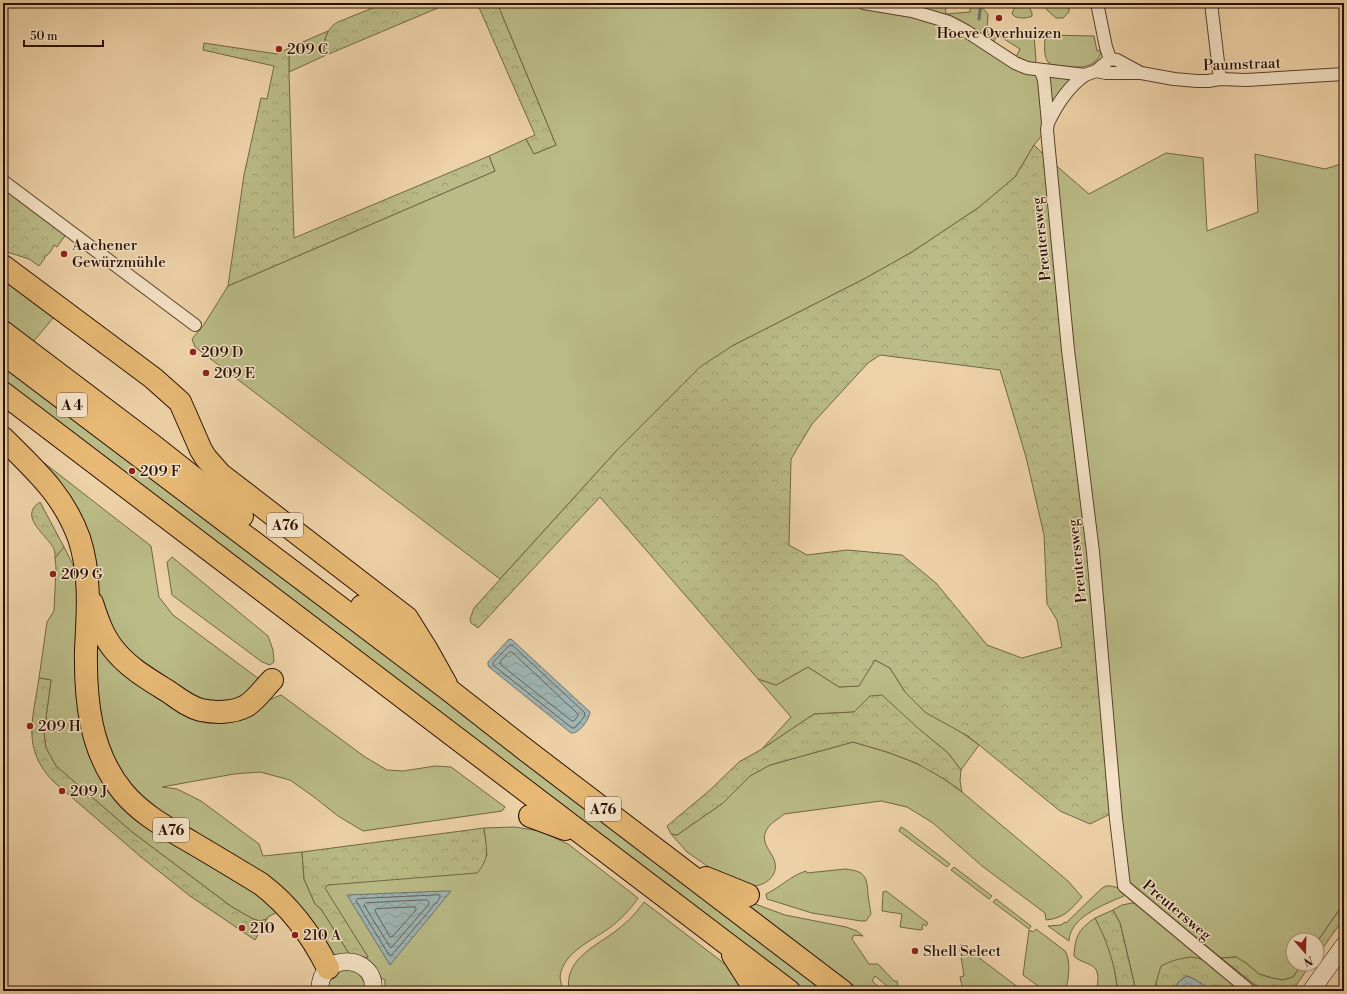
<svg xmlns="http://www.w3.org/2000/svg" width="1347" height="994" font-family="'Libre Bodoni',serif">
	<defs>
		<pattern id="forest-crowns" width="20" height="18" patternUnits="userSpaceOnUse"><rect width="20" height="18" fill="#babb86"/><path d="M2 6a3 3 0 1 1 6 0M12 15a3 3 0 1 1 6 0" fill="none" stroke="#a0a072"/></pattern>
		<pattern id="water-waves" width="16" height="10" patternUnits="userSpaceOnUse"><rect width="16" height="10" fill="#9fb5b4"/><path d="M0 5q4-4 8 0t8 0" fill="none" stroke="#899b99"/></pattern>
	</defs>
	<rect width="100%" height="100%" fill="#eed2a7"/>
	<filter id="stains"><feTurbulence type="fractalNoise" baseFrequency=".005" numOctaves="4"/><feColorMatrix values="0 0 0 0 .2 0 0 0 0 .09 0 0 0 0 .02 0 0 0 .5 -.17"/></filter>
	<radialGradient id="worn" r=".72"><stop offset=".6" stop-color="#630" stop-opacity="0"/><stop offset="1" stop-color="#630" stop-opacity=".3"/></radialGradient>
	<g fill="#babb86" stroke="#726645">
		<path d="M 497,3 L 831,3 L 913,16 L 933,22 L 957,32 L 1039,74 L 1044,133 L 1034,145 L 1015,177 L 978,208 L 912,252 L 864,279 L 732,346 L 619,448 L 500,579 L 195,347 L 192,339 L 203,326 L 228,286 L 495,171 L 489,156 L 526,139 L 534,154 L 556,145 Z"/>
		<path d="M 907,3 L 945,3 L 946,14 L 970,12 L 970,3 L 978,3 L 988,14 L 987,33 L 985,37 L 909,6 Z"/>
		<path d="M 1020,3 L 1029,6 L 1032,13 L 1032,16 C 1026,19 1016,19 1012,14 L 1015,6 Z"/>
		<path d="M 1044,3 L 1069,3 L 1069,12 L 1063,18 L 1056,18 L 1046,9 Z"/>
		<path d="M 328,31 L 325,39 L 324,56 L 289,72 L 289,48 Z"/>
		<path d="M 991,33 L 1034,34 L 1036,61 L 1033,64 L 1016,57 L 1020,49 L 998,35 L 992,44 L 988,39 L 989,34 Z"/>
		<path d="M 1045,35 L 1094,36 L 1097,51 L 1102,50 C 1095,74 1071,66 1052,65 C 1042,61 1045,44 1045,35 Z"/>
		<path d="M 1048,76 L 1075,79 L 1051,108 Z"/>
		<path d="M 1166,153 L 1203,158 L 1207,231 L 1258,212 L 1255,154 L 1325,169 L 1344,163 L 1344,903 L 1317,942 L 1317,940 L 1293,940 L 1293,964 L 1302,964 L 1293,977 L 1283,980 L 1272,978 L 1259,974 L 1246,963 L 1236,957 L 1221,958 L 1128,882 L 1045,156 L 1089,194 Z"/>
		<path d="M 3,280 L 13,282 L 54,317 L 32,343 L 3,320 Z"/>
		<path d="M 3,363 L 832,991 L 803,991 L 708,921 L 3,386 Z"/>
		<path d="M 25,448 L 151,546 L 159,597 L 173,615 L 259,679 L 243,700 L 206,707 L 123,654 L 99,600 Z"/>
		<path d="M 64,547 L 75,569 L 79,602 L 92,758 L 221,867 L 279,911 L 268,917 L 267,919 L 260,921 L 253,919 L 232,907 L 132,832 L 56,766 L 46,748 L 44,733 L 51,680 L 39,678 L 47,622 L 54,611 L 56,568 L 55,558 Z"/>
		<path d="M 172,557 L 268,636 L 273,650 L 274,662 L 270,665 L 262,662 L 172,595 L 167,562 Z"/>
		<path d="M 97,629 L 181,710 L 266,701 L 281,695 L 365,757 L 387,770 L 403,771 L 435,766 L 451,767 L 505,807 L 502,811 L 363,831 L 338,816 L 314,797 L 290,780 L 260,772 L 234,774 L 162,787 L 177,789 L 201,801 L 259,844 L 263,856 L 302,852 L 304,879 L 315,904 L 321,909 L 352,958 L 335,958 L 319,943 L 133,793 L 110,760 L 96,696 Z"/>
		<path d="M 875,660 L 890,668 L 905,692 L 979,745 L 961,770 L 948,753 L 919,729 L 870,696 L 854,712 L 814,714 L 762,749 L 791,717 L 758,679 L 776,685 L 808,667 L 839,687 L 858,686 Z"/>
		<path d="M 853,742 C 874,748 895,754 915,763 C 932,770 947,781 962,792 L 1068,881 L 1082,897 C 1070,910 1065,918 1046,920 L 1045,913 L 982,866 L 933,823 L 907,807 L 881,801 L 784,814 C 778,820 769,823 766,831 C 760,844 773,852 775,863 C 778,877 763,887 751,886 L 716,872 L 687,852 L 671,834 L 677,835 L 723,803 L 750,776 L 770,765 Z"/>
		<path d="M 515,827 L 540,831 L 568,844 L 638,898 C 631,909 619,921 608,929 C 591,941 564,952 560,976 C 560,980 562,986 563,991 L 385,991 L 385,980 L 374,974 L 359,961 L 368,957 L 324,888 L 328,885 L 487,856 L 484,828 Z"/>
		<path d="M 901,827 L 906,830 L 950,864 L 947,867 L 899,831 Z"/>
		<path d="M 954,867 L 992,896 L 989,899 L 951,870 Z"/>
		<path d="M 845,869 C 865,871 867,876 868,895 C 869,902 870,908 871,914 L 866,921 L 861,921 L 812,913 L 767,899 L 766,894 C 781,887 790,876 806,871 L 807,873 Z"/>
		<path d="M 1106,886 C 1115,885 1120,889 1126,895 C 1106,904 1070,916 1069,941 L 1048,926 L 1061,925 L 1065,922 L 1066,923 L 1101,889 Z"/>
		<path d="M 886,891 L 928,923 L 926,926 L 923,924 L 922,927 L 923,929 L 920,930 L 900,927 L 902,914 L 882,911 L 883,892 Z"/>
		<path d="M 739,898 L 785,915 L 846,927 L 857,931 L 863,936 L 854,935 L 852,939 L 869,964 L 878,964 L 894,981 L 897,981 L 899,990 L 893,991 L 875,976 L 872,981 L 884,991 L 861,991 Z"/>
		<path d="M 996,899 L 1031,926 L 1029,929 L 993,902 Z"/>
		<path d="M 644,902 L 734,971 L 752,991 L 569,991 C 564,961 592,948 613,933 C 624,925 636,914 644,902 Z"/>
		<path d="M 1132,903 L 1136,903 L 1210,961 L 1156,983 L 1157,991 L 1136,991 L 1120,923 L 1113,910 L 1122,905 Z"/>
		<path d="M 1095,918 L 1104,935 L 1113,961 L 1118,991 L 1097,991 C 1097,985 1099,977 1097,972 C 1095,963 1080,963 1074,956 C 1075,936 1079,929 1095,918 Z"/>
		<path d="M 1036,929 L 1065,951 C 1071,959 1069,981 1065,991 L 1045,991 L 1023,975 L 1029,930 L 1033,932 Z"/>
		<path d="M 961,944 L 1023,991 L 963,991 L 960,977 L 964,976 L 960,950 Z"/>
		<path d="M 349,969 C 359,972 366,979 365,991 L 328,991 L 327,985 L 334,973 Z"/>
	</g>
	<g fill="url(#forest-crowns)" stroke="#726645" fill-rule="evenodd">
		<path d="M 385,3 L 446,3 L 445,5 L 324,56 C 324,42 325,29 338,22 Z"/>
		<path d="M 477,3 L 497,3 L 556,145 L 534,154 L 526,139 L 535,135 Z"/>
		<path d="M 204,43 L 277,54 L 289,48 L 289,72 L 294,238 L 489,156 L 495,171 L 228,286 L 244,175 L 261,98 L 267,99 L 274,66 L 203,50 Z"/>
		<path d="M 1034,145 L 1045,156 L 1090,556 L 1112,813 L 1090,824 L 1060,811 L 968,736 L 926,713 L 905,692 L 890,668 L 875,660 L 859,686 L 839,687 L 808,667 L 776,685 L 758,679 L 600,497 L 478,628 L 471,623 L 470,619 L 474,608 L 619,448 L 700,367 L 732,346 L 864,279 L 912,252 L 978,208 L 1015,177 ZM 880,355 L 1000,370 L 1026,457 L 1044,535 L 1047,604 L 1057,620 L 1062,647 L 1022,658 L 987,645 L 936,583 L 902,555 L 847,550 L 807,555 L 789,545 L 791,459 L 812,424 L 868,363 Z"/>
		<path d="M 3,185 L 67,233 L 57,247 L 54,245 C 52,250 49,255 44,257 L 45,258 L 39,266 L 29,259 L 7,252 L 3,249 Z"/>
		<path d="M 40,502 L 64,547 L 55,558 C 55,555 55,552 54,549 C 48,537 26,522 33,509 C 34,506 38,504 40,502 Z"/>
		<path d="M 39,678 L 51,680 L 44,733 L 46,748 L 56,766 L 132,832 L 232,907 L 253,919 L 260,921 L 267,919 L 255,940 L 190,896 L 141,857 L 54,782 C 21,749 33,719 39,678 Z"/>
		<path d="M 882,695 L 919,729 L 948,753 L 961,770 L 960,781 L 962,792 L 946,780 L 916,763 L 887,752 L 853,742 L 770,765 L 750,776 L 723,803 L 677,835 L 671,834 L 667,826 L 710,790 L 739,762 L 762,749 L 814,714 L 854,712 L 870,696 Z"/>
		<path d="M 484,828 C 486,848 491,857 477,873 L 328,885 L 325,888 L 368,957 L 359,961 L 352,958 L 321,909 L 315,904 L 304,879 L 302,852 Z"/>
		<path d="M 1344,903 L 1344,918 L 1317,956 L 1317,942 Z"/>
		<path d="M 1113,910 L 1120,923 L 1136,991 L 1118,991 C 1114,962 1108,943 1095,918 Z"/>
		<path d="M 1192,957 L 1210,961 L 1243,991 L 1213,991 L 1194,979 L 1187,976 L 1178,982 L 1176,991 L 1157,991 L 1156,983 L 1161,966 C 1171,961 1180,958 1192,957 Z"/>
		<path d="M 1236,957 L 1246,963 L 1259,974 L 1272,978 L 1283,980 L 1293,977 L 1302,964 L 1311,964 L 1292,991 L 1263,991 L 1221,958 Z"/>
	</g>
	<g fill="url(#water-waves)" stroke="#70736e">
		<path d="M 511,639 L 590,712 C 589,720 579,734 571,733 L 489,667 L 488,665 L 488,662 L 508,640 Z"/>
		<path d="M 445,891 L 451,891 L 390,965 L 347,895 Z"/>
		<path d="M 1187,976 L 1194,979 L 1213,991 L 1176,991 L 1178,982 Z"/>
	</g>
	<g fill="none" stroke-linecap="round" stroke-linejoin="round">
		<g stroke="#64625c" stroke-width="1">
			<path d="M 510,645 L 512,645 L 585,713 L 584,717 L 575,728 L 572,728 L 493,665 L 493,663 Z"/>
			<path d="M 510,652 L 512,652 L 578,714 L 578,716 L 574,721 L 572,721 L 501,665 L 500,662 Z"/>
			<path d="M 438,895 L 440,896 L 440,898 L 391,956 L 389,955 L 356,901 L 357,899 Z"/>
			<path d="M 427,900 L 429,902 L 429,904 L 391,948 L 390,947 L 364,905 L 366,903 Z"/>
			<path d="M 414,907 L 416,908 L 416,910 L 392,937 L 390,937 L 375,911 L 376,909 Z"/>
		</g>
		<path stroke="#70736e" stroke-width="3" d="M 979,19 L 981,3"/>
		<g stroke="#5b402d" stroke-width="14">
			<g id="street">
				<path d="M 864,3 L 912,11 L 949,22 L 966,31 L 1015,63 L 1027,68 L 1085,75 L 1096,71 L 1110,59"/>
				<path d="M 1097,3 L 1106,47 L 1110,59"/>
				<path d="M 1211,3 L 1220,79"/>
				<path d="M 1110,59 L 1117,60 L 1139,72"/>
				<path d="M 1041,71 L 1044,80 L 1048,123 L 1047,130 L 1068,350 L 1093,552 L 1116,819 L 1124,886 L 1250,991"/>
				<path d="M 1096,71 L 1106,73 L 1141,73 L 1174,79 L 1197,81 L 1208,81 L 1220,79 L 1246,80 L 1344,74"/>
				<path d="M 1048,123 C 1057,104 1068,87 1085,75"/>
				<path d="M 3,181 L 195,325"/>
			</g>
		</g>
		<g stroke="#2a1004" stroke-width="18">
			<g id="secondary">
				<path d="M 320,991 C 318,950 378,954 373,991"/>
				<path d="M 1311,991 L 1344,945"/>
			</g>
		</g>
		<g stroke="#2a1004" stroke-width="24">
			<g id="highway">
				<path d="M 3,266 L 153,378 L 180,402 L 201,450 L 206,458 L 220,474 L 407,618 L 427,650 L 446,684"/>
				<path d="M 3,332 L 151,444 L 242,516"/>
				<path d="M 3,353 L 449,690 L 527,751 L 842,991"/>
				<path d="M 3,393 L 789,991"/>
				<path d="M 3,438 C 35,470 63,494 79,538 C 91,574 88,612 86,649 C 85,700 90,752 123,792 C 141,814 167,828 191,842 C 215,856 238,870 261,884 C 290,906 312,936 328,968"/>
				<path d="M 92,603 C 97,618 102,634 112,647 C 127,667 148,679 169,692 C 179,699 189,707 201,710 C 215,713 233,713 246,706 C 256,700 264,688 272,680"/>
				<path d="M 362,606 L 384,622 L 421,646"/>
				<path d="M 530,816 L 565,829"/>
				<path d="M 706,878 L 748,895"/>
				<path d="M 733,955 L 756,991"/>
			</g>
		</g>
		<use href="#street" stroke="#f4e2c6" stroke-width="12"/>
		<use href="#secondary" stroke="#f4e2c6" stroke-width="17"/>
		<use href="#highway" stroke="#e7b974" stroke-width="22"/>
	</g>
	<g fill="#8f2418" stroke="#f4e2c6" stroke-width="1.5">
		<circle cx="999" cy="18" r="4"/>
		<circle cx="279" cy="49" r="4"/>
		<circle cx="64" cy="254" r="4"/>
		<circle cx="193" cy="352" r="4"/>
		<circle cx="206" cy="373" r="4"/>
		<circle cx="132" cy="471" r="4"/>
		<circle cx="53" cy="574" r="4"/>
		<circle cx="30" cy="726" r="4"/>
		<circle cx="62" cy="791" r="4"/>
		<circle cx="242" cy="928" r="4"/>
		<circle cx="295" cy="935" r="4"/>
		<circle cx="915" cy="951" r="4"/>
	</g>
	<g text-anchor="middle" stroke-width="3" stroke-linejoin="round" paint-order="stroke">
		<g fill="#f4e2c6" stroke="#674f3e" stroke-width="1">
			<rect x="57" y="393" width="30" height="24" rx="3"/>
			<rect x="267" y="513" width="36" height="24" rx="3"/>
			<rect x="585" y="797" width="36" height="24" rx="3"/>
			<rect x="153" y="818" width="36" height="24" rx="3"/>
		</g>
		<g font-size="14" font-weight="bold" fill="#2a1004">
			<text x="72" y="410">A 4</text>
			<text x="285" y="530">A76</text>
			<text x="603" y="814">A76</text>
			<text x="171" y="835">A76</text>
		</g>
		<g font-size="15" fill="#2a1004" stroke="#f4e2c6" text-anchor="start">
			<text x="999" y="38" text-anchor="middle">Hoeve Overhuizen</text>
			<text x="287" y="54">209 C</text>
			<text x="72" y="250">Aachener<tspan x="72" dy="17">Gewürzmühle</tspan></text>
			<text x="201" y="357">209 D</text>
			<text x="214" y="378">209 E</text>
			<text x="140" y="476">209 F</text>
			<text x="61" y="579">209 G</text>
			<text x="38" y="731">209 H</text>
			<text x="70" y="796">209 J</text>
			<text x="250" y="933">210</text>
			<text x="303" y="940">210 A</text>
			<text x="923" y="956">Shell Select</text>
		</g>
		<g font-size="15" fill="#2a1004" stroke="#f4e2c6">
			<text transform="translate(1242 64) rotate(-2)" y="5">Paumstraat</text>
			<text transform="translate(1041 239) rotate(-96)" y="5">Preutersweg</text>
			<text transform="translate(1077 561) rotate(-96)" y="5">Preutersweg</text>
			<text transform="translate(1177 910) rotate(40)" y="5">Preutersweg</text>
		</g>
	</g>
	<rect width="1347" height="994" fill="none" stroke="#eed2a7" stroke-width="16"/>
	<rect x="4" y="4" width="1339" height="986" fill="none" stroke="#2a1004" stroke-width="2"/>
	<rect x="8" y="8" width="1331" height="978" fill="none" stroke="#2a1004"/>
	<g transform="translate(1305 952) rotate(160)"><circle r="19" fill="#f4e2c6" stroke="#a38e78"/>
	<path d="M0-3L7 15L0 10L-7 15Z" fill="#8f2418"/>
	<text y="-6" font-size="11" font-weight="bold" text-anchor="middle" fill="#2a1004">N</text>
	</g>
	<path d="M24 40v6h79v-6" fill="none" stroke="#2a1004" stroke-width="2"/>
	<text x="30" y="40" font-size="12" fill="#2a1004" stroke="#f4e2c6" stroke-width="3" paint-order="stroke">50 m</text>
	<rect width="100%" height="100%" filter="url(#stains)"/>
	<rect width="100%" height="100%" fill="url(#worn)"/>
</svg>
